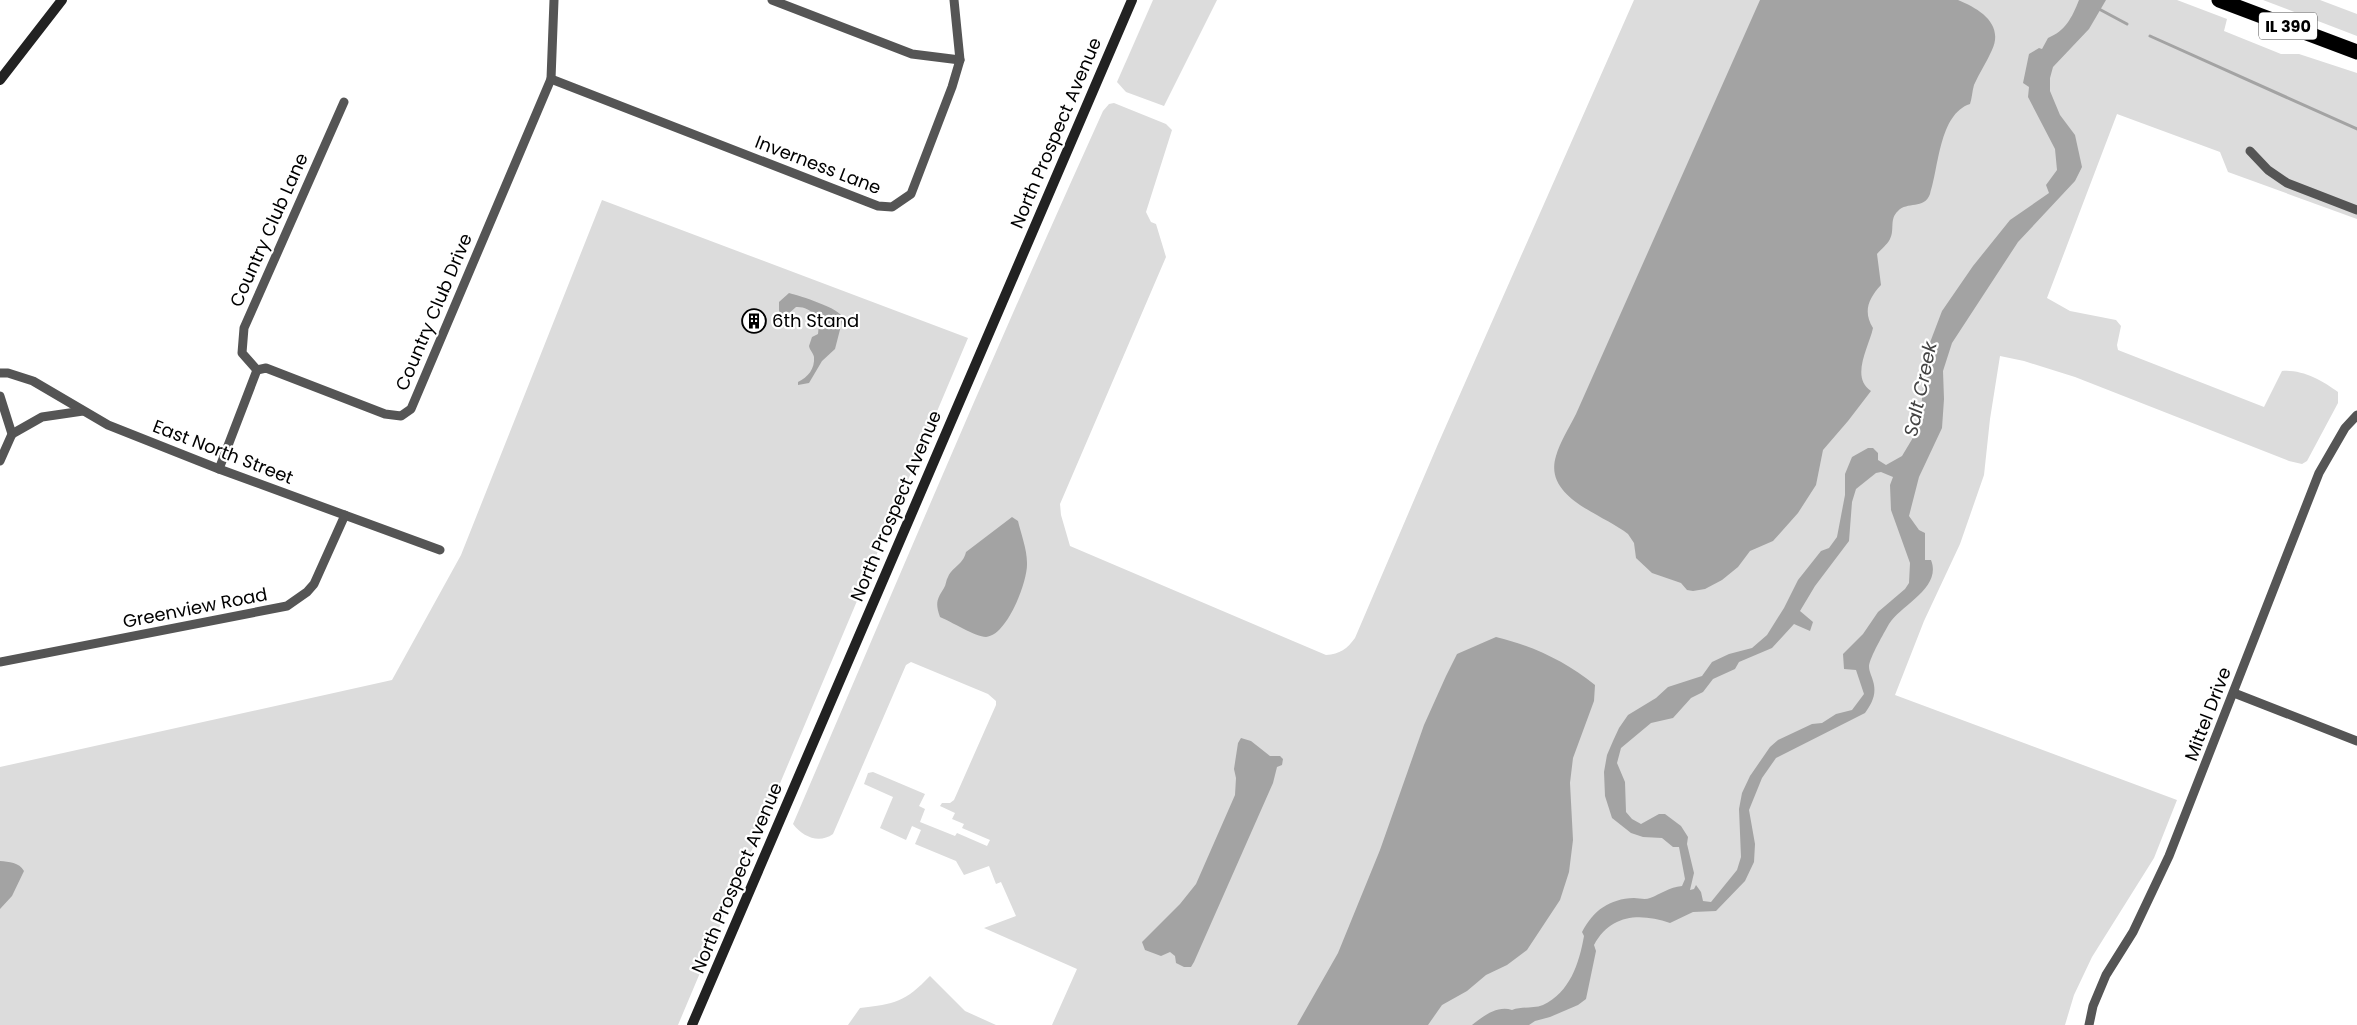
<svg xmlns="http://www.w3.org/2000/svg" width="2357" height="1025" font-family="Poppins,sans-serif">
	<rect width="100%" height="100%" fill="#fff"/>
	<g fill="#dcdcdc">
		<path d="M 1153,0 L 1217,0 L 1164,106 L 1126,92 L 1117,82 Z"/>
		<path d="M 1634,0 L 2177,0 L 2227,19 L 2224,31 L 2281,54 L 2299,54 L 2357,73 L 2357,219 L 2228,172 L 2220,152 L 2117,114 L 2047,298 L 2070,311 L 2116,320 L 2121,326 L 2117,345 L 2118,350 L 2264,407 L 2282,371 C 2302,369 2323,381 2338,392 L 2338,403 L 2307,461 L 2302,464 L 2289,461 L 2075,377 L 2024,361 L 2000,356 L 1990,419 L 1984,475 L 1960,544 L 1924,621 L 1895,695 L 2177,800 L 2154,858 L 2092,957 L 2074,995 L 2065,1025 L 1052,1025 L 1077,969 L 984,928 L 1016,916 L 1001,882 L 996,884 L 989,866 L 964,875 L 956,861 L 915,844 L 921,830 L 912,826 L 906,840 L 880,828 L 893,797 L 864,784 L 868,773 L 873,772 L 925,794 L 919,806 L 925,809 L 920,822 L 955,836 L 957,833 L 987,846 L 990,840 L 962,828 L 964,824 L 952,819 L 955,813 L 940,806 L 942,803 L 950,803 L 954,800 L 996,705 L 996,701 L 988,694 L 911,662 L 906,665 L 833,834 C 819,844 803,837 793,824 C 895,586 996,347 1103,111 L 1109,104 L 1114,103 L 1166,124 L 1172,130 L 1146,212 L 1151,222 L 1156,224 L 1166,257 L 1060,504 L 1061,515 L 1070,546 L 1326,655 C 1340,654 1347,649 1355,638 L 1438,444 Z"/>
		<path d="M 2263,0 L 2320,0 L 2357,14 L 2357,36 Z"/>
		<path d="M 602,200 L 968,338 L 678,1025 L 0,1025 L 0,767 L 392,680 L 461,555 Z"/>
		<path d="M 930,976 L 965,1011 L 996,1025 L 848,1025 L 860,1008 C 895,1004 905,1002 930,976 Z"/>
	</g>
	<g fill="#a3a3a3" fill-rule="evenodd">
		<path d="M 1760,0 L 1958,0 C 1980,9 2004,24 1992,50 C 1987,62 1979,73 1974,85 C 1972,92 1972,98 1970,104 C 1939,114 1939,168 1930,194 C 1924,210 1907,201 1898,211 C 1889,219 1895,230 1890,239 C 1887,245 1881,249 1877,254 L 1881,285 C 1868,299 1863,312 1873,328 C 1869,347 1850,377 1871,391 L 1848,421 L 1823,450 L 1816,485 L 1798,513 L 1773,541 L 1750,551 L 1738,567 L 1722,580 L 1705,589 L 1693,591 L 1687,590 L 1681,583 L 1652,573 L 1636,558 L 1634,543 L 1628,534 C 1603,514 1543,498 1556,456 C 1560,442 1569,428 1576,414 Z"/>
		<path d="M 2079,0 L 2106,0 L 2089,29 L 2053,67 L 2050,78 L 2050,91 L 2060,115 L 2075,135 L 2082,167 L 2075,181 L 2018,242 L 1952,343 L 1943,371 L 1944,399 L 1942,428 L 1919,477 L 1909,516 L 1919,530 L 1925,533 L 1925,560 L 1931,560 C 1942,588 1902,604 1889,624 C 1884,633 1870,657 1869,666 C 1869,672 1872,676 1873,681 C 1877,694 1872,703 1865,713 L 1776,758 L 1762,778 L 1749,810 L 1755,844 L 1754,862 L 1745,881 L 1716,911 L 1693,912 L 1670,923 C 1640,913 1611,914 1594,945 L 1596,951 L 1586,999 L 1578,1005 L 1550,1017 L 1535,1021 L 1529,1025 L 1472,1025 C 1483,1016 1498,1005 1512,1010 C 1522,1006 1533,1009 1543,1005 C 1570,992 1579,964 1584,936 L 1582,932 C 1594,910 1609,899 1634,898 C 1639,898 1645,900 1650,898 C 1661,894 1669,887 1682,886 L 1685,879 L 1679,847 L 1673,847 L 1662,838 L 1643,837 L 1631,833 L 1612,818 L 1605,796 L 1604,772 L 1607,755 L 1613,741 L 1619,728 L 1628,715 L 1656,698 L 1668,687 L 1702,676 L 1712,662 L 1729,654 L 1752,648 L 1767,635 L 1784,608 L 1798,580 L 1821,551 L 1829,548 L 1837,537 L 1845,495 L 1845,474 L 1852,457 L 1868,448 L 1873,448 L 1878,453 L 1878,460 L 1886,465 L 1902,456 L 1914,436 L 1921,410 L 1926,353 L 1942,311 L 1973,266 L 2010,220 L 2049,193 L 2046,185 L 2057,170 L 2055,149 L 2028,97 L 2029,87 L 2023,83 L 2029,54 L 2039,48 L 2042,49 L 2048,38 C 2065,31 2072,18 2079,0 ZM 1881,472 L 1893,477 L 1890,485 L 1891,510 L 1910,563 L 1909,583 L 1905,589 L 1878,612 L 1863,634 L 1843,654 L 1844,669 L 1856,670 L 1864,694 L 1852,710 L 1836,714 L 1822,723 L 1812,724 L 1778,740 L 1770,747 L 1750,776 L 1742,793 L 1739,809 L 1741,857 L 1737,870 L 1711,902 L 1703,901 L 1701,892 L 1696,885 L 1694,889 L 1690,890 L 1694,873 L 1687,844 L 1688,837 L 1681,826 L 1665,814 L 1659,814 L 1641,824 L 1632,819 L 1626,812 L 1625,782 L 1617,763 L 1621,748 L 1651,723 L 1673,718 L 1691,698 L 1703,692 L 1713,679 L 1735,669 L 1739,662 L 1772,648 L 1794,624 L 1810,631 L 1813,622 L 1800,611 L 1815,586 L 1849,541 L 1852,502 L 1856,489 L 1876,473 Z"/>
		<path d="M 789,293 C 800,296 840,308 843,318 L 835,349 L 822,361 L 809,383 L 798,385 L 798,382 C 808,377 815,369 814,357 C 813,352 810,351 809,346 L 812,337 L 818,334 C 821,319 811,306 796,307 L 787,315 L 782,315 L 779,311 L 779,302 Z"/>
		<path d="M 1012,517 L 1018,521 C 1021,534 1027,549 1027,563 C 1028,581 1007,636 986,637 C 976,637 950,621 940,617 C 935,603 937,599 944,588 C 946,585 946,580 948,577 C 953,566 963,565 966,552 Z"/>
		<path d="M 1496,637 C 1533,646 1565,661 1595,685 L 1594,701 L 1573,758 L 1570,783 L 1573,840 L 1569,872 L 1560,900 L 1527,950 L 1507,965 L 1486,975 L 1467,991 L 1442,1005 L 1428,1025 L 1297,1025 L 1338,953 L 1380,850 L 1424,725 L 1446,676 L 1457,654 Z"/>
		<path d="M 1241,738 L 1251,741 L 1270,756 L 1280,756 L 1283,759 L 1282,765 L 1277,767 L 1273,783 L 1194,962 L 1191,967 L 1184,967 L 1176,963 L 1175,956 L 1170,952 L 1161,956 L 1145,950 L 1142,942 L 1180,904 L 1196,884 L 1235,795 L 1236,778 L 1234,769 L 1238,743 Z"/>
		<path d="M 0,861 C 9,862 19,862 24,871 L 12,896 L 0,909 Z"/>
	</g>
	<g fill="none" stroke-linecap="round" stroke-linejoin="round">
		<g stroke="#a3a3a3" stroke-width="3">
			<path d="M 2099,9 L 2127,24"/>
			<path d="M 2150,36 L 2357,129"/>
		</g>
		<g stroke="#555" stroke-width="9">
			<path d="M 772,0 L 912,54 L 960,60"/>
			<path d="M 551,79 L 878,206 L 892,207 L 911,194 L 952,87 L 960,60 L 954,0"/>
			<path d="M 2250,151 L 2268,170 L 2287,183 L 2357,210"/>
			<path d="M 257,370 L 242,353 L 244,328 L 344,102"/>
			<path d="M 0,373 L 8,373 L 33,381 L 108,425 L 219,469 L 440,550"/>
			<path d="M 0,396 L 12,434 L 0,461"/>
			<path d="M 12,434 L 42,417 L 83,411"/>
			<path d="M 219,469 L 257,370 L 266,368 L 385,414 L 401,416 L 411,409 L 551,79 L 554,0"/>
			<path d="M 0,662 L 287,606 L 307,592 L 314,584 L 345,515"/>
			<path d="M 2234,693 L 2357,741"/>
			<path d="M 2089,1025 L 2093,1006 L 2106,975 L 2133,932 L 2169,856 L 2319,473 L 2345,428 L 2357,415"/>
		</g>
		<g stroke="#222" stroke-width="10">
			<path d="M 0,80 L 62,0"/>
			<path d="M 692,1025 L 1132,0"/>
		</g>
		<path stroke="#000" stroke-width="15" d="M 2219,0 L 2357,52"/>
	</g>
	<defs>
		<g id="building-ring" transform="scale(1.25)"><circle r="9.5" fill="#fff" stroke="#000" stroke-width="1.5"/><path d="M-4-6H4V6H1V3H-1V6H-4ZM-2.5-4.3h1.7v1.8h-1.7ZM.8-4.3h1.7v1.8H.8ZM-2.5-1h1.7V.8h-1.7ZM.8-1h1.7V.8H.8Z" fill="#000"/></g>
	</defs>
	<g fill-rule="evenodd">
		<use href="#building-ring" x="754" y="321"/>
	</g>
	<g text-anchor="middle" stroke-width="4.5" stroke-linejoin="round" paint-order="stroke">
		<rect fill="#fff" stroke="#4c4c4c" stroke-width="1" x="2259" y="12.5" width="58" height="27" rx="4"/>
		<g font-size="16" font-weight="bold" fill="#000">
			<text x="2288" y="32">IL 390</text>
		</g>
		<g font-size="18" fill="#000" stroke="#fff">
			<text transform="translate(1056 133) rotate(-67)" y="6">North Prospect Avenue</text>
			<text transform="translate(818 165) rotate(21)" y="6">Inverness Lane</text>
			<text transform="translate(269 230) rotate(-66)" y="6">Country Club Lane</text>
			<text transform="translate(434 312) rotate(-67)" y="6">Country Club Drive</text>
			<text transform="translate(223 452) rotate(21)" y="6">East North Street</text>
			<text transform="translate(896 506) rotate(-67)" y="6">North Prospect Avenue</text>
			<text transform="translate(195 608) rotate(-11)" y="6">Greenview Road</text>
			<text transform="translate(2208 714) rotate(-69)" y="6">Mittel Drive</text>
			<text transform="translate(737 878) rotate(-67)" y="6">North Prospect Avenue</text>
		</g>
		<g font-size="18" fill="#000" stroke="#fff" text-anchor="start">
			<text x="772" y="327">6th Stand</text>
		</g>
		<g font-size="19" font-style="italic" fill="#444" stroke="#fff">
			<text transform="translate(1920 389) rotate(-78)" y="7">Salt Creek</text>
		</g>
	</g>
</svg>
